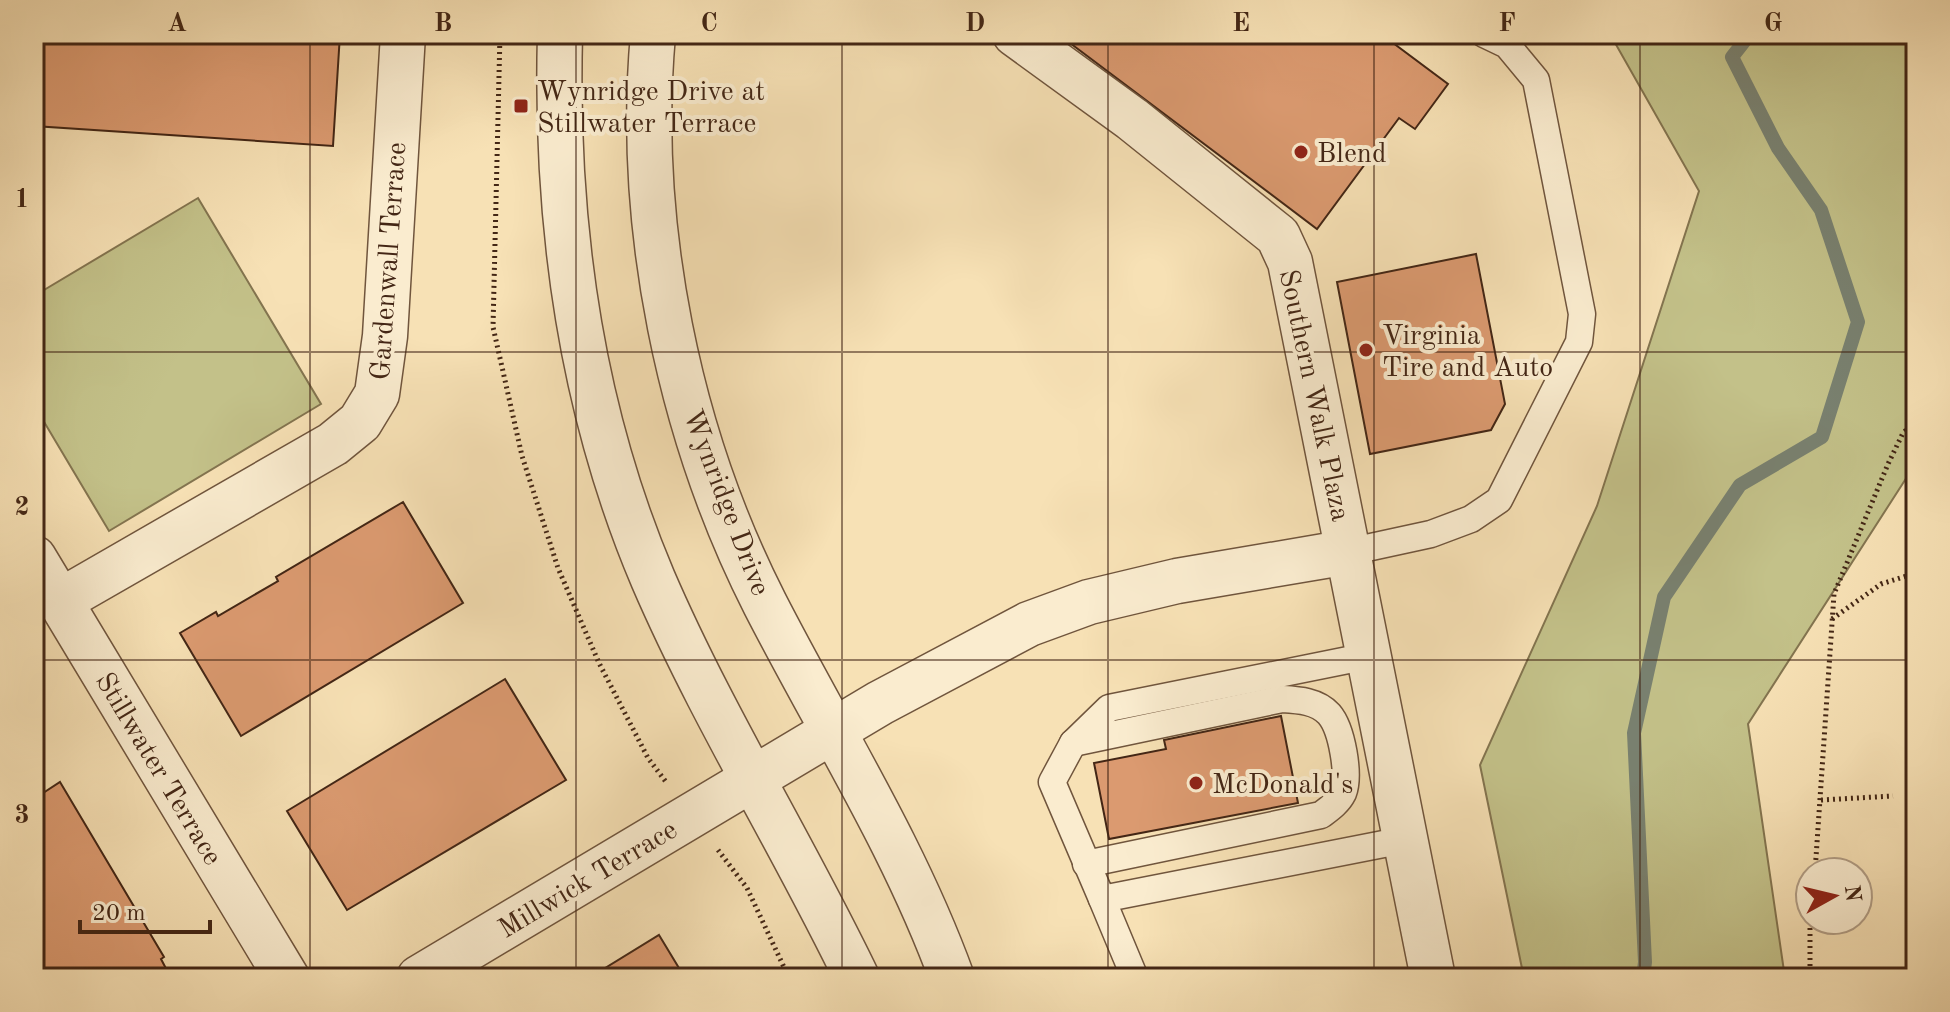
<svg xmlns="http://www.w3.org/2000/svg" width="1950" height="1012" font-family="'Old Standard TT',serif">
	<rect width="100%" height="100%" fill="#f7e1b5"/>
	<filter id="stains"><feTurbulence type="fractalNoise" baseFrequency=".0025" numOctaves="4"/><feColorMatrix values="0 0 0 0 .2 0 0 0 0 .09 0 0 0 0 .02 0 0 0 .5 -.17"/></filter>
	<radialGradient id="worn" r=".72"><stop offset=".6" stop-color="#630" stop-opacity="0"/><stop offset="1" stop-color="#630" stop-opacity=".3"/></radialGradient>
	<g fill="#c3c189" stroke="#83744f" stroke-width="2">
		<path d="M 1610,34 L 1916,34 L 1916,463 L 1748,724 L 1785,978 L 1524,978 L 1480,765 L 1597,506 L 1699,191 Z"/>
		<path d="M 198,198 L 321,404 L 109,531 L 34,405 L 34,296 Z"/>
	</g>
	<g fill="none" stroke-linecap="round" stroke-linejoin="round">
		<path stroke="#798170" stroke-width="14" d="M 1643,978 L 1645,962 L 1634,733 L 1664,597 L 1740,485 L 1822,437 L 1858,322 L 1821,210 L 1778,148 L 1732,57 L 1750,34"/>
	</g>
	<g fill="#db9a70" stroke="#432615" stroke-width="2">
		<path d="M 34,34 L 340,34 L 333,146 L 34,126 Z"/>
		<path d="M 1058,34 L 1381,34 L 1448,84 L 1415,129 L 1399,118 L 1317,229 Z"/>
		<path d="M 1476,254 L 1505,404 L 1491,430 L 1370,454 L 1337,282 Z"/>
		<path d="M 403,502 L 463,603 L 241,736 L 180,633 L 216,612 L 218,616 L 278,581 L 276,577 Z"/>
		<path d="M 505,679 L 566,780 L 347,910 L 287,811 Z"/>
		<path d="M 1281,716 L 1298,803 L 1109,839 L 1094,763 L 1166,749 L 1164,740 Z"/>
		<path d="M 60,782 L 164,957 L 161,959 L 171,978 L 34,978 L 34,799 Z"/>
		<path d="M 659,935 L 685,978 L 589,978 Z"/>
	</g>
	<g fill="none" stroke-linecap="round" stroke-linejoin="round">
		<g stroke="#70553d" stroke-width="29">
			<g id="service">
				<path d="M 1348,552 L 1431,534 L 1471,519 L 1499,500 L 1579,342 L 1582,314 L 1536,80 L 1507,45 L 1484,34"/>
				<path d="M 1368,656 L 1109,708 L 1073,743 L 1052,782 L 1102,899 L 1404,840"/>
				<path d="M 1073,743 L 1282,699 C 1299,700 1317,701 1329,714 C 1342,729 1350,775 1343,793 C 1338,803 1329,809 1321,815 L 1086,864"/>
				<path d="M 1102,899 L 1135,978"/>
			</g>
		</g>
		<g stroke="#70553d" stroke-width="47">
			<g id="minor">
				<path d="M 1015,34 L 1132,119 L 1278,236 L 1290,262 L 1433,978"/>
				<path d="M 34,558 L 287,978"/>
				<path d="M 60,601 L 333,444 L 360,422 L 377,394 L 385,336 L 403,34"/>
				<path d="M 419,978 L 880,703 L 1029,624 L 1089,602 L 1177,581 L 1348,552"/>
			</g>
		</g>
		<g stroke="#70553d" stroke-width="47">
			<g id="tertiary">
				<path d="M 560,34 C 555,221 579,405 653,579 C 712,716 792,843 857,978"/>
				<path d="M 653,34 C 636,225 678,433 765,604 C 829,729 904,846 952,978"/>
			</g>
		</g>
		<g stroke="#432615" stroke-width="5" stroke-dasharray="2 4" stroke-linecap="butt">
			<path d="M 500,34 L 493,327 L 522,456 L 558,568 L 599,663 L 648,758 L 666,782"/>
			<path d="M 1832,619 L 1881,584 L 1916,573"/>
			<path d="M 1821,800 L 1893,796"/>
			<path d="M 718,850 L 747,888 L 789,978"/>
			<path d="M 1815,872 L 1834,594 L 1888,464 L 1903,433 L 1916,421"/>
			<path d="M 1810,978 L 1810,920"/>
		</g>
		<use href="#service" stroke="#faeccf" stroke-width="26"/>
		<use href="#minor" stroke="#faeccf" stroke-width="44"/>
		<use href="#tertiary" stroke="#faeccf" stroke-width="44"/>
	</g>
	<path fill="none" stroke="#432615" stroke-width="2" stroke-opacity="0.55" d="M 310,34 L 310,978M 576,34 L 576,978M 842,34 L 842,978M 1108,34 L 1108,978M 1374,34 L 1374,978M 1640,34 L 1640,978M 34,352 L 1916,352M 34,660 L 1916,660"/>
	<g fill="#8f2418" stroke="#faeccf" stroke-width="3">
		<rect x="513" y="98" width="16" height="16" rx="4"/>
		<circle cx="1301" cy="152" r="8"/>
		<circle cx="1366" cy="350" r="8"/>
		<circle cx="1196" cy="783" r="8"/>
	</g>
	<g text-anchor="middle" stroke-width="8" stroke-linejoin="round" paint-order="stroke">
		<g font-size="28" fill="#432615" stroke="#faeccf" text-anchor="start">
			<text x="537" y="100">Wynridge Drive at<tspan x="537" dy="32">Stillwater Terrace</tspan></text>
			<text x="1317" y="162">Blend</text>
			<text x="1382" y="344">Virginia<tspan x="1382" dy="32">Tire and Auto</tspan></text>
			<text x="1212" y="793">McDonald's</text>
		</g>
		<g font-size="28" fill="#432615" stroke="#faeccf">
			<text transform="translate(387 261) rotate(-86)" y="10">Gardenwall Terrace</text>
			<text transform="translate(1316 395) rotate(78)" y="10">Southern Walk Plaza</text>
			<text transform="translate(728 502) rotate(69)" y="10">Wynridge Drive</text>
			<text transform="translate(160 768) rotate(59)" y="10">Stillwater Terrace</text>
			<text transform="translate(587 878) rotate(-31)" y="10">Millwick Terrace</text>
		</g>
	</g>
	<rect width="1950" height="1012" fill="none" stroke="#f7e1b5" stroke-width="88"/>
	<g transform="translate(1834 896) rotate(82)"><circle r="38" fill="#faeccf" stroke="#b19d85" stroke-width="2"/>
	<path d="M0-6L14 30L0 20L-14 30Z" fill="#8f2418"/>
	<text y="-12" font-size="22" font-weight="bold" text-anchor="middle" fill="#432615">N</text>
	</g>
	<path d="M80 920v12h130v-12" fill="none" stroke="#432615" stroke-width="4"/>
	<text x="92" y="920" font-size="24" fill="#432615" stroke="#faeccf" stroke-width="6" paint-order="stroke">20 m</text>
	<rect x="44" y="44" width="1862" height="924" fill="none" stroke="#432615" stroke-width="3"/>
	<g font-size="26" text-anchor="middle" font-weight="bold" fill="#432615">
		<text x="177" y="31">A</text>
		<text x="443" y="31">B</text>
		<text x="709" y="31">C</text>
		<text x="975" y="31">D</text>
		<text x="1241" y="31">E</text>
		<text x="1507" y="31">F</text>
		<text x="1773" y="31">G</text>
		<text x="22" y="207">1</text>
		<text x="22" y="515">2</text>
		<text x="22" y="823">3</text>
	</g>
	<rect width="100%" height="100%" filter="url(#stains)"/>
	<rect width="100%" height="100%" fill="url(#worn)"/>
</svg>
